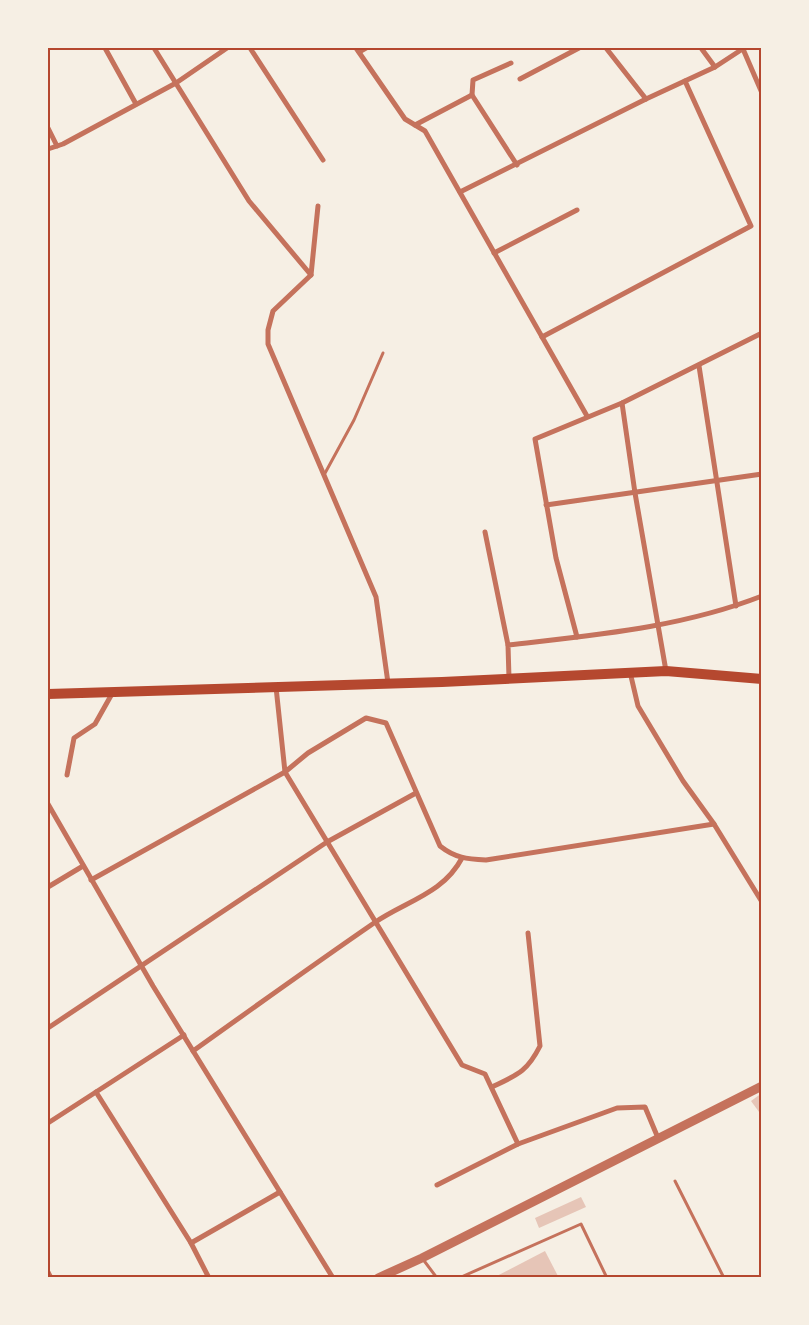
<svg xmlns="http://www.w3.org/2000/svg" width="809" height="1325" font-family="Georgia,serif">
	<rect width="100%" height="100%" fill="#f6efe4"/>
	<g fill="#e6c5b7">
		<path d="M 762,1093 L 762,1116 L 751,1101 Z"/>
		<path d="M 581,1197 L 586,1207 L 539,1228 L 535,1218 Z"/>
		<path d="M 545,1251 L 559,1278 L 493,1278 Z"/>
	</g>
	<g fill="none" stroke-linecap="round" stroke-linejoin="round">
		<g stroke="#c5725c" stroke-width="3">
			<path d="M 324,475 L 354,420 L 383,353"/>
			<path d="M 675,1181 L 724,1278"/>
			<path d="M 422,1258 L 437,1278"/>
			<path d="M 459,1278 L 581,1224 L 607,1278"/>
		</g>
		<g stroke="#c5725c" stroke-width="5">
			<path d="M 105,48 L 136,104"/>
			<path d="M 154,48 L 249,201 L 311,275"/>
			<path d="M 250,48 L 323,160"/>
			<path d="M 356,48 L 405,119 L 425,131 L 587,416"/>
			<path d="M 606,48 L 646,99"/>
			<path d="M 701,48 L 715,67"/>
			<path d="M 743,49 L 762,93"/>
			<path d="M 359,52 L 366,48"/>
			<path d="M 511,63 L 473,80 L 472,95 L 517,165"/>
			<path d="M 520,79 L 579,48"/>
			<path d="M 415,125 L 472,95"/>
			<path d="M 48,128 L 57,146"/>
			<path d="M 48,149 L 63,144 L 176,83 L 227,48"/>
			<path d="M 460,192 L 646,99 L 715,67 L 744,48"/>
			<path d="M 318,206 L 311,275 L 273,311 L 268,330 L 268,344 L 376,597 L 388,683"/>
			<path d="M 494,253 L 577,210"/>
			<path d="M 542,337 L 751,226 L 685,81"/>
			<path d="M 699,366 L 736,606"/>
			<path d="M 622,403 L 635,493 L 666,671"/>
			<path d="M 546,505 L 762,474"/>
			<path d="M 485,532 L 508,645"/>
			<path d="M 577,637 L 556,558 L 535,439 L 622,403 L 762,333"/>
			<path d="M 630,672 L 638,706 L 683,781 L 714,824 L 762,902"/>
			<path d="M 509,678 L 508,645 C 594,635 680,628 762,596"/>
			<path d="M 276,687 L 285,772 L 462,1065 L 485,1074 L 518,1144"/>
			<path d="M 67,775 L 74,738 L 95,724 L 113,692"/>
			<path d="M 48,804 L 153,986 L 333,1278"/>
			<path d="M 91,880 L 285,772 L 308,753 L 366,718 L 386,723 L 440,846 C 455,858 467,859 486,860 L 714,824"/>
			<path d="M 48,887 L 83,866"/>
			<path d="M 48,1028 L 327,842 L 416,793"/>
			<path d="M 193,1051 C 253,1008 313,965 374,923 C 406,901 443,894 462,858"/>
			<path d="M 492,1087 C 517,1075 527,1072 540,1046 L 528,933"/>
			<path d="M 96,1092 L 184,1035"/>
			<path d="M 48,1123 L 96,1092 L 191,1243 L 209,1278"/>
			<path d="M 437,1185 L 518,1144 L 617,1108 L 645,1107 L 658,1138"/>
			<path d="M 191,1243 L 280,1192"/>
			<path d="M 48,1272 L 51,1278"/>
		</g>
		<path stroke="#c5725c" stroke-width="9" d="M 378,1278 L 422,1258 L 762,1086"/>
		<path stroke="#b5482f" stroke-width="10" d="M 48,694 L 442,682 L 666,671 L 762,679"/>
	</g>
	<rect width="809" height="1325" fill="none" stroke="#f6efe4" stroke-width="98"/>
	<rect x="49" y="49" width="711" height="1227" fill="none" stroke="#b5482f" stroke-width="2"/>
</svg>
